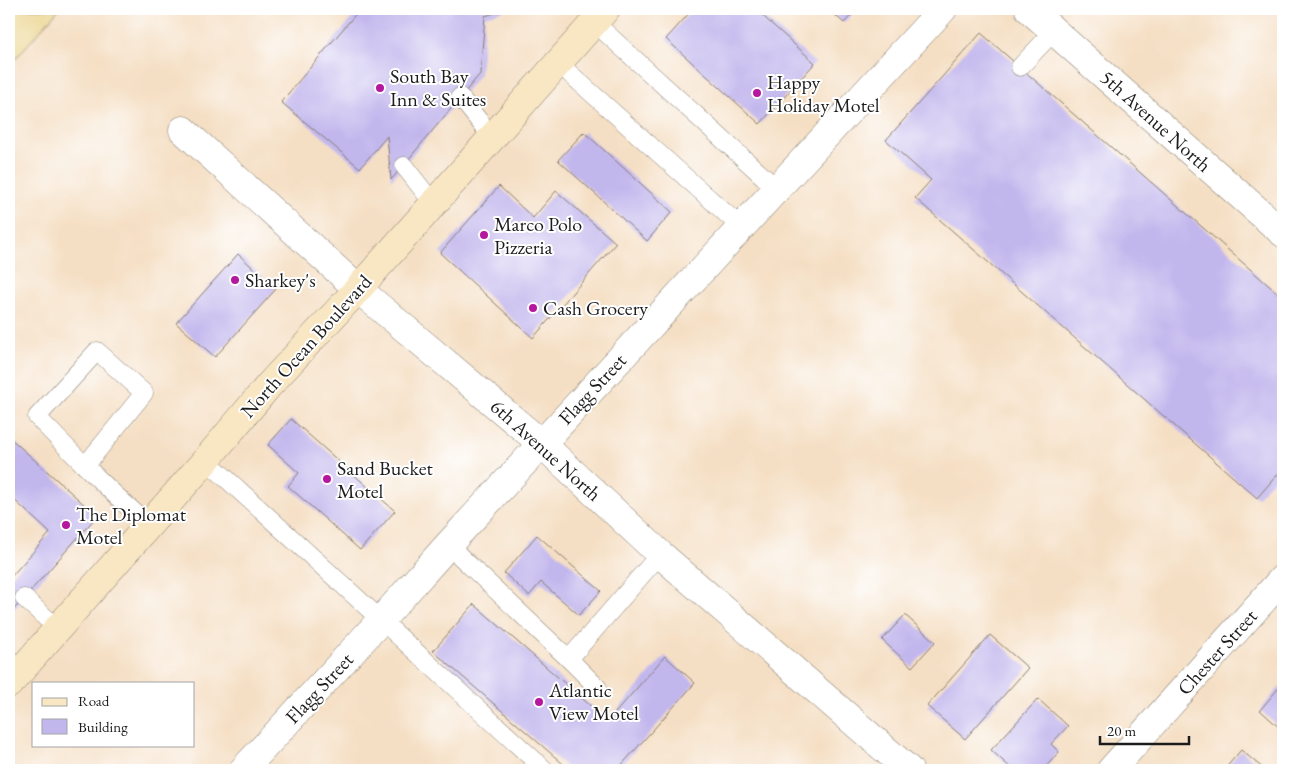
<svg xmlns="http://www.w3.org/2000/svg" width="1292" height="779" font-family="'EB Garamond',serif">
	<rect width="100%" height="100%" fill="#fff"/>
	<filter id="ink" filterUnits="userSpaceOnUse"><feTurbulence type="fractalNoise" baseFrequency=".02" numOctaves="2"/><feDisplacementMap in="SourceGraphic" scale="10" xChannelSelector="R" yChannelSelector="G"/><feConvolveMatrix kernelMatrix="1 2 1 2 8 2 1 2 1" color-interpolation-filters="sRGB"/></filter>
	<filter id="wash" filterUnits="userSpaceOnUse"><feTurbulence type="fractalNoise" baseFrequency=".0096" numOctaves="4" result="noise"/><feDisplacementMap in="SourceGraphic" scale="20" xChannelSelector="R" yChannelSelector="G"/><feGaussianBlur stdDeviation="1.12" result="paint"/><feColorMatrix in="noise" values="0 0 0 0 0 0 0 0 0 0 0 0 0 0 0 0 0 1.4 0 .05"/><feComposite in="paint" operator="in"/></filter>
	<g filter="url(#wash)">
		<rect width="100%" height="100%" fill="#f5dfc4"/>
		<path fill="#eeda9e" stroke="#857b5d" d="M 9,9 L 59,9 L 9,66 Z"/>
		<g id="blocks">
			<g fill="#c2b7ed">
				<path d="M 360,9 L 508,9 L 485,16 L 480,74 L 391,180 L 387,136 L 360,168 L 281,102 Z"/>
				<path d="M 693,9 L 755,9 L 815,63 L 760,124 L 666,39 Z"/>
				<path d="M 828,9 L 857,9 L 844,23 Z"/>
				<path d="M 981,33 L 1283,298 L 1283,468 L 1257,498 L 915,198 L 931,180 L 886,140 Z"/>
				<path d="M 584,132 L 672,212 L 647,241 L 558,160 Z"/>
				<path d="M 499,186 L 533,218 L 556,191 L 616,243 L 533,338 L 440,253 Z"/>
				<path d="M 238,254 L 276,289 L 215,357 L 176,323 Z"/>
				<path d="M 291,419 L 395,511 L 360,550 L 288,486 L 299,473 L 268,445 Z"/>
				<path d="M 9,437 L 97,516 L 9,615 L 9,579 L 50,533 L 9,495 Z"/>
				<path d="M 537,535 L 601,591 L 579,615 L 541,582 L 529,596 L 504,573 Z"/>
				<path d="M 474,604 L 608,721 L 665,656 L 695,683 L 617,770 L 570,770 L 433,651 Z"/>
				<path d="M 905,615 L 935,642 L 912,667 L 882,640 Z"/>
				<path d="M 990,635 L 1028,668 L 965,739 L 927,706 Z"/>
				<path d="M 1283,683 L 1283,731 L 1260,710 Z"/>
				<path d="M 1038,699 L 1068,726 L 1051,744 L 1059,752 L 1043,770 L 1013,770 L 991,750 Z"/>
				<path d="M 1241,750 L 1265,770 L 1224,770 Z"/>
			</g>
		</g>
	</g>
	<g filter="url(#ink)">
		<use href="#blocks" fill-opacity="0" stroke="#887e70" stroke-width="1"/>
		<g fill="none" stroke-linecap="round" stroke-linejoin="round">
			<g stroke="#887e70" stroke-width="19">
				<g id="service">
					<path d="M 594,22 L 777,189"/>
					<path d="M 558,63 L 741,227"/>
					<path d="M 1020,67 L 1054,31"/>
					<path d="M 460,97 L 492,137"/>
					<path d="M 404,166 L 433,203"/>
					<path d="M 206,460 L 545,770"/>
					<path d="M 85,466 L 144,393 L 97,351 L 37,417 C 73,454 109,491 149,525"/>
					<path d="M 448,545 L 569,659 L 660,554"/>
					<path d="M 24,598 L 57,628"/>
					<path d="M 569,659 L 598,688"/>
				</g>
			</g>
			<g stroke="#887e70" stroke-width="29">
				<g id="minor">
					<path d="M 1029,9 L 1283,233"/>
					<path d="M 183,130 L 358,289 L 541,443 L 660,554 L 909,770"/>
					<path d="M 243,770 L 381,620 L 448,545 L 943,9"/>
					<path d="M 1111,770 L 1283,578"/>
				</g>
			</g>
			<g stroke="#887e70" stroke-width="29">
				<path id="secondary" d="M 9,684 L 206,460 L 270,384 L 358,289 L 606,9"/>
			</g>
			<use href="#service" stroke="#fff" stroke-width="18"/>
			<use href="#minor" stroke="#fff" stroke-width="28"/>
			<use href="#secondary" stroke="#f9e7c3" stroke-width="28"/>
		</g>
	</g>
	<g fill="#b5179e" stroke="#fff" stroke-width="2">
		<circle cx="380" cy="88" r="5"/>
		<circle cx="757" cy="93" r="5"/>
		<circle cx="484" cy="235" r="5"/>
		<circle cx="235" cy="280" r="5"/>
		<circle cx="533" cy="308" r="5"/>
		<circle cx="327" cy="479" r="5"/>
		<circle cx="66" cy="525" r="5"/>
		<circle cx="539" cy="702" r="5"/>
	</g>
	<g text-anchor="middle" stroke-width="4" stroke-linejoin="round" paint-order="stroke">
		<g font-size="20" fill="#1c1c1c" stroke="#fff" text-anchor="start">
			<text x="390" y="83">South Bay<tspan x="390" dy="23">Inn &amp; Suites</tspan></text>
			<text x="767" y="89">Happy<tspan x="767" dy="23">Holiday Motel</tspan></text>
			<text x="494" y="231">Marco Polo<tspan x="494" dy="23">Pizzeria</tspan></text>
			<text x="245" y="287">Sharkey's</text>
			<text x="543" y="315">Cash Grocery</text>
			<text x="337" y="475">Sand Bucket<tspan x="337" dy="23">Motel</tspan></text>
			<text x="76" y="521">The Diplomat<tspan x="76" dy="23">Motel</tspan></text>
			<text x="549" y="697">Atlantic<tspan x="549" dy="23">View Motel</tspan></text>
		</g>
		<g font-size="20" fill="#1c1c1c" stroke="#fff">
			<text transform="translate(1156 121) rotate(42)" y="7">5th Avenue North</text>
			<text transform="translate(306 346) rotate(-48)" y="7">North Ocean Boulevard</text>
			<text transform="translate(592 389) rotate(-47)" y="7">Flagg Street</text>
			<text transform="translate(546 450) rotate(42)" y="7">6th Avenue North</text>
			<text transform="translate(1217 652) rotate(-48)" y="7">Chester Street</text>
			<text transform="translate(319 688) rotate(-47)" y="7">Flagg Street</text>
		</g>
	</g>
	<rect width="1292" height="779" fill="none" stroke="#fff" stroke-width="30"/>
	<rect x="32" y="682" width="162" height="65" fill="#ffffff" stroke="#a4a4a4"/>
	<rect x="42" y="698" width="25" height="8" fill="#f9e7c3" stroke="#a4a4a4"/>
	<text x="78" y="706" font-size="15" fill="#1c1c1c">Road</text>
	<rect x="42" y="719" width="25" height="15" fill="#c2b7ed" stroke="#a4a4a4"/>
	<text x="78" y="732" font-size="15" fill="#1c1c1c">Building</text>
	<path d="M1100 736v8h89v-8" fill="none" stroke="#1c1c1c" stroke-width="2.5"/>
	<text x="1107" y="736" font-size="15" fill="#1c1c1c" stroke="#ffffff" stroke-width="4" paint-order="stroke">20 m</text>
</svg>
